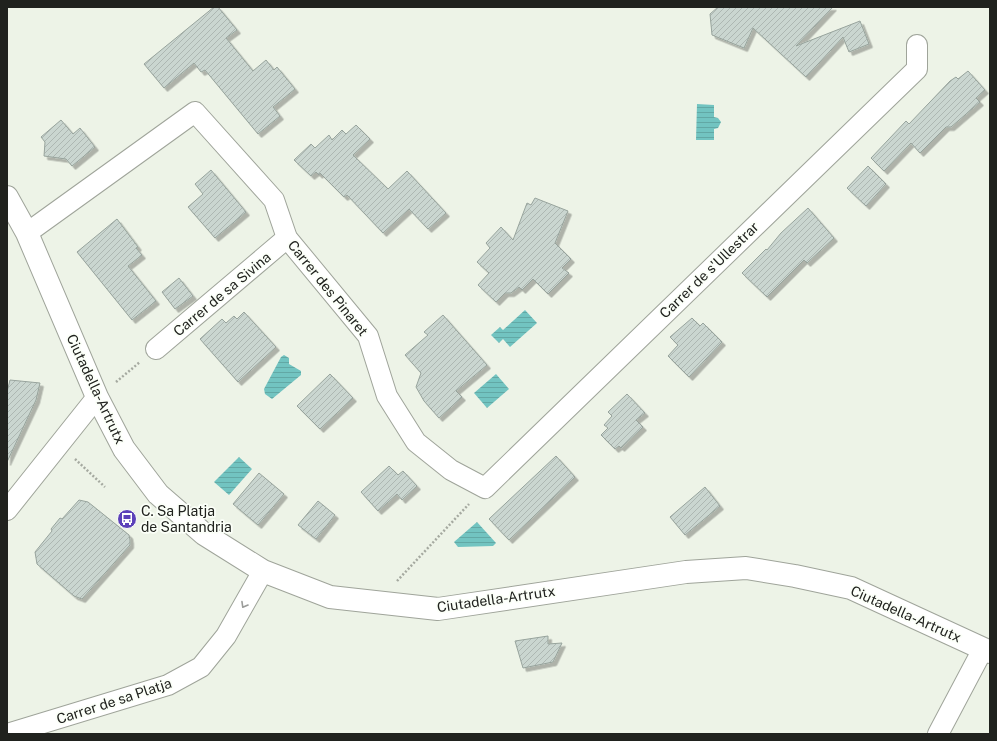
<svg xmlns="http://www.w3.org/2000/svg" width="997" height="741" font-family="'Public Sans',sans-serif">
	<defs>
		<pattern id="water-rules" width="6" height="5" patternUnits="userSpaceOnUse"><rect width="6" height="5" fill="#72c4c1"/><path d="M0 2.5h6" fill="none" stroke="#62a8a5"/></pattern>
		<pattern id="building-hatch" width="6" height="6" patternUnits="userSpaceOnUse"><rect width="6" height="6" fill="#cad6d0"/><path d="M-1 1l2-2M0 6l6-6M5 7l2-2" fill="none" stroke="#adb7b2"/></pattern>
		<filter id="shadow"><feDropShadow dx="3.5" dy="3.5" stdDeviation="0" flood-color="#0004"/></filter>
	</defs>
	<rect width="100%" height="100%" fill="#edf3e7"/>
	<g fill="url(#water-rules)">
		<path d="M 697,104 L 714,105 L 714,117 L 718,118 L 721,122 L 718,128 L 714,129 L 714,140 L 696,140 Z"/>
		<path d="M 525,310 L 537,323 L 510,347 L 503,339 L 499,343 L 491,335 L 500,327 L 503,330 Z"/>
		<path d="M 284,355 L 289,358 L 289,364 L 301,371 L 301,375 L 272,399 L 265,394 L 264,389 L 281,357 Z"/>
		<path d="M 496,374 L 509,389 L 487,408 L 474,393 Z"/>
		<path d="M 239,457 L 252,469 L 229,495 L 214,482 Z"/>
		<path d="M 477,522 L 496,543 L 493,546 L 458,547 L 454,542 Z"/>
	</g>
	<g fill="url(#building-hatch)" stroke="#97a39c" filter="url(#shadow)">
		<path d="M 214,7 L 218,7 L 237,30 L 226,38 L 253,71 L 266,60 L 274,70 L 277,67 L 295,89 L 273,107 L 280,116 L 258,134 L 205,70 L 201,72 L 194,63 L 164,88 L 144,64 Z"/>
		<path d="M 718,7 L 833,7 L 796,46 L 860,21 L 869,44 L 849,52 L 843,37 L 806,77 L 753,28 L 744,48 L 712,35 L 710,14 Z"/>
		<path d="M 968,71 L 985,90 L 976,98 L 980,102 L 951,127 L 946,127 L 920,153 L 911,143 L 884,171 L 871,158 L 906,121 L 909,124 L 950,81 L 956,77 L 958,79 Z"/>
		<path d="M 61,120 L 73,134 L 80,128 L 95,147 L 72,166 L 66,159 L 44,156 L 45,142 L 41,137 Z"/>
		<path d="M 356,125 L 370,139 L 353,155 L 388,189 L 407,171 L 446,213 L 428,229 L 409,209 L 383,233 L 347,195 L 344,197 L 320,173 L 319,175 L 316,172 L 311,176 L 294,160 L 311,144 L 315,148 L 329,135 L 332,140 L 342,130 L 346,134 Z"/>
		<path d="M 868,166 L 886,184 L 866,206 L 847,188 Z"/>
		<path d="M 211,170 L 246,212 L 215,238 L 188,207 L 203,194 L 195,184 Z"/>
		<path d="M 535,198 L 568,211 L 555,243 L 571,259 L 562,268 L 569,273 L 548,294 L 533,279 L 522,290 L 519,287 L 511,293 L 505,293 L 496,302 L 478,285 L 489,273 L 477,262 L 490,248 L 486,243 L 501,227 L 513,240 L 527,203 L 531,205 Z"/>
		<path d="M 808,208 L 834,238 L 807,263 L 804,260 L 767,297 L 742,273 L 766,249 L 767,250 L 781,233 Z"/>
		<path d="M 117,219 L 138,247 L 136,248 L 142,255 L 128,266 L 156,301 L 132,320 L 77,252 Z"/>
		<path d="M 179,278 L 193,296 L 175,309 L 162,292 Z"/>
		<path d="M 244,312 L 276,347 L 238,382 L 200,339 L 222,319 L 226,323 L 234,316 L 237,319 Z"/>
		<path d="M 443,315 L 487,365 L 456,391 L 462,397 L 439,418 L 424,401 L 416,387 L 421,373 L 405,355 L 428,335 L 424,332 Z"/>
		<path d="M 692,318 L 700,326 L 703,323 L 722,342 L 689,377 L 668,356 L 678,345 L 670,337 Z"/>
		<path d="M 330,374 L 353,398 L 320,429 L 297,406 Z"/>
		<path d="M 10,380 L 40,383 L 36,400 L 7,462 L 7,392 Z"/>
		<path d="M 627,394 L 645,413 L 636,420 L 643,427 L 621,448 L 619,446 L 615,449 L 601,435 L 608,428 L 604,425 L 612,416 L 608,412 Z"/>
		<path d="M 556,456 L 575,477 L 509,540 L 489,519 Z"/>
		<path d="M 389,466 L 398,475 L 403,471 L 417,486 L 402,500 L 397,494 L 378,511 L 361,492 Z"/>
		<path d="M 259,473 L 284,494 L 258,525 L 233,504 Z"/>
		<path d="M 705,487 L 720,506 L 685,535 L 670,517 Z"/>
		<path d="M 79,500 L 88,502 L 129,535 L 130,540 L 130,545 L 82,599 L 74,596 L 37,564 L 35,552 L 52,531 L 51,529 L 60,518 L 62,519 Z"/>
		<path d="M 318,501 L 335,515 L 316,539 L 298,525 Z"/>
		<path d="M 548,636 L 548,644 L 562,643 L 553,662 L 523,668 L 515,641 Z"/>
	</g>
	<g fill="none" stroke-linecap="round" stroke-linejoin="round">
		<g stroke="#9fa49a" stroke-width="22">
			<g id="minor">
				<path d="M 27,233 L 195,112 L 274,200 L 287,238 L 368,336 L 387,396 L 416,442 L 451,470 L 485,488 L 917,69 L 917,45"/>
				<path d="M 156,349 L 287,238"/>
				<path d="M 7,510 L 97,397"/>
				<path d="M 7,734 L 168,685 L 201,667 L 226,636 L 263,571"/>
				<path d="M 938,734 L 983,649"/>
			</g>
		</g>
		<g stroke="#9fa49a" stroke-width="24">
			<path id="secondary" d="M 7,197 L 27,233 L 97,397 L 124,449 L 158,494 L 204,534 L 263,571 L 330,597 L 438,609 L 686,572 L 746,568 L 795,576 L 851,588 L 990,652"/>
		</g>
		<g stroke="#a5a9a0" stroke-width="2.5" stroke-dasharray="2 2" stroke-linecap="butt">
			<path d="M 116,382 L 140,362"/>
			<path d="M 75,459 L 105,487"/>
			<path d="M 397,581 L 469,504"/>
		</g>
		<use href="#minor" stroke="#fff" stroke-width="20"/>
		<use href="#secondary" stroke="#fff" stroke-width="22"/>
	</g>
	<defs><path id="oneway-chevron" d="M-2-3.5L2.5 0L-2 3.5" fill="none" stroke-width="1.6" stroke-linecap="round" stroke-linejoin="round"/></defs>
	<use stroke="#9b9c9a" href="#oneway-chevron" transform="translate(244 605) rotate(120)"/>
	<defs>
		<g id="bus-disc" transform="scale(1)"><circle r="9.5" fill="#5c41b9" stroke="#fbfff8"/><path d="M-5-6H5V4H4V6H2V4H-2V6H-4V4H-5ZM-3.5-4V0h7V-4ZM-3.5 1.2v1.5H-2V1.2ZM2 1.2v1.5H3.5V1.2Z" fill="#fff"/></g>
	</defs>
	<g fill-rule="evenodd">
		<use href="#bus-disc" x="127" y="519"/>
	</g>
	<g text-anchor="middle" stroke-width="3.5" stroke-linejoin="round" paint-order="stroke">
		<g font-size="14" fill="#20221e" stroke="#fbfff8">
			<text transform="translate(709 270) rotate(-44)" y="5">Carrer de s'Ullestrar</text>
			<text transform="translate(328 288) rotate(51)" y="5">Carrer des Pinaret</text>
			<text transform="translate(222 294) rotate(-40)" y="5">Carrer de sa Sivina</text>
			<text transform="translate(96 389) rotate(65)" y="5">Ciutadella-Artrutx</text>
			<text transform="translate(496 599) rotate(-8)" y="5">Ciutadella-Artrutx</text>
			<text transform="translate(906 614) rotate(24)" y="5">Ciutadella-Artrutx</text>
			<text transform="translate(114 701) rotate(-18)" y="5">Carrer de sa Platja</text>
		</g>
		<g font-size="14" fill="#20221e" stroke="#fbfff8" text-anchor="start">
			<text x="141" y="516">C. Sa Platja<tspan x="141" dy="16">de Santandria</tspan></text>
		</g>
	</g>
	<rect width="997" height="741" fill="none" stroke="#20221e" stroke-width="16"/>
</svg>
